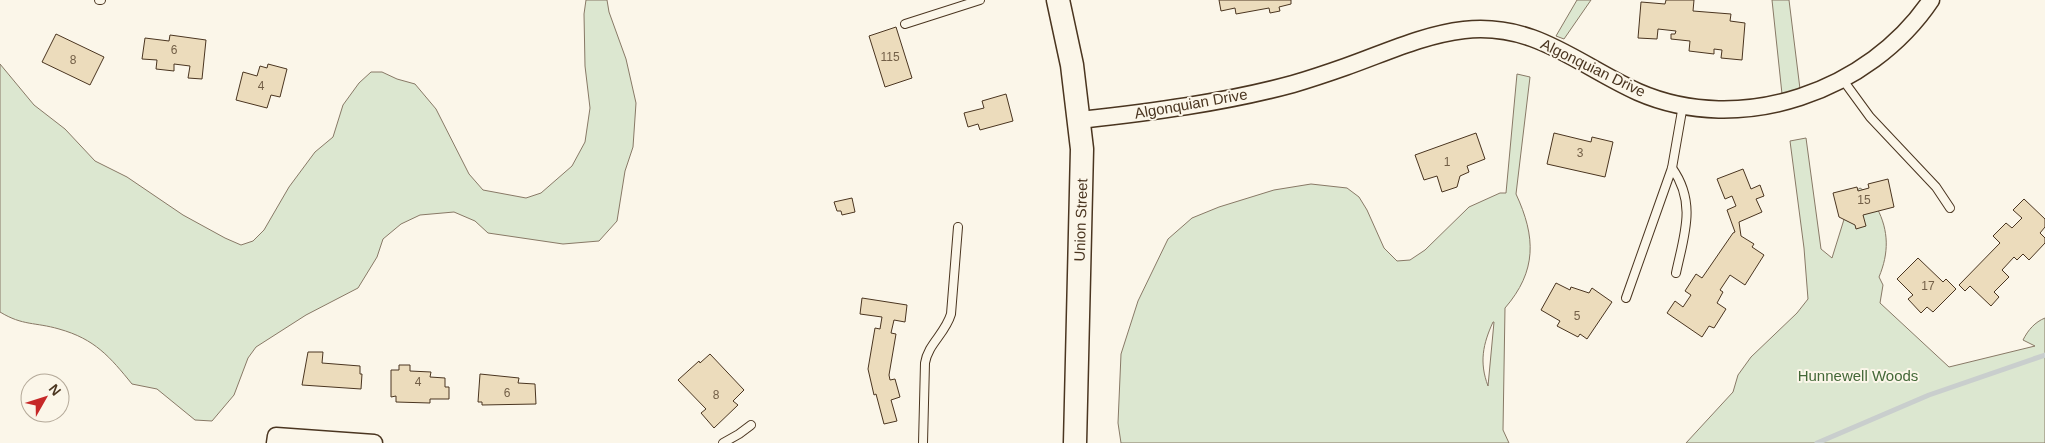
<svg xmlns="http://www.w3.org/2000/svg" width="2045" height="443" font-family="Arial,sans-serif">
	<rect width="100%" height="100%" fill="#fbf6e9"/>
	<g fill="#dce7d0" stroke="#887966" fill-rule="evenodd">
		<path d="M 586,0 L 607,0 L 609,12 L 626,59 L 636,103 L 633,147 L 625,171 L 617,221 L 599,241 L 563,244 L 488,233 L 475,221 L 454,212 L 420,215 L 401,224 L 383,239 L 377,257 L 358,288 L 306,315 L 256,347 L 248,358 L 234,395 L 212,421 L 195,420 L 157,389 L 132,384 C 110,357 95,339 59,329 C 35,322 23,326 0,312 L 0,64 L 34,105 L 65,129 L 95,161 L 127,177 L 183,215 L 225,238 L 241,245 L 253,241 L 264,230 L 289,187 L 315,152 L 333,137 L 343,105 L 359,83 L 371,72 L 382,72 L 397,79 L 415,84 L 436,109 L 469,174 L 483,190 L 526,198 L 541,193 L 572,166 L 585,142 L 590,108 L 585,66 L 584,14 Z"/>
		<path d="M 1577,0 L 1591,0 L 1564,39 L 1556,36 Z"/>
		<path d="M 1772,0 L 1789,0 L 1800,89 L 1782,94 Z"/>
		<path d="M 1517,74 L 1530,77 L 1516,194 C 1536,237 1537,271 1505,308 L 1503,430 L 1509,443 L 1121,443 L 1118,423 L 1121,354 L 1138,301 L 1168,239 L 1192,218 L 1219,207 L 1274,190 L 1311,184 L 1347,188 L 1359,197 L 1367,210 L 1384,248 L 1397,261 L 1410,260 L 1425,250 L 1469,207 L 1500,193 L 1506,193 ZM 1493,322 L 1494,322 L 1488,386 C 1479,362 1483,344 1493,322 Z"/>
		<path d="M 1806,138 L 1821,249 L 1832,258 L 1846,213 L 1847,197 L 1860,188 C 1869,193 1872,199 1877,208 C 1889,231 1889,253 1879,277 L 1883,285 L 1880,303 L 1949,367 L 2035,346 L 2023,340 C 2028,330 2035,322 2045,318 L 2045,443 L 1686,443 L 1733,392 L 1738,375 L 1751,357 L 1797,313 L 1808,299 L 1804,248 L 1790,141 Z"/>
	</g>
	<g fill="none" stroke-linecap="round" stroke-linejoin="round">
		<path stroke="#c9cecd" stroke-width="5" d="M 1817,443 L 1929,395 L 2045,355"/>
	</g>
	<g fill="#ecdcbc" stroke="#4a3520">
		<path d="M 1219,0 L 1291,0 L 1291,4 L 1279,7 L 1280,11 L 1270,13 L 1269,8 L 1236,14 L 1235,8 L 1221,11 Z"/>
		<path d="M 1666,0 L 1694,0 L 1693,11 L 1731,14 L 1730,21 L 1745,23 L 1742,60 L 1721,58 L 1722,50 L 1714,49 L 1714,54 L 1689,51 L 1690,41 L 1671,39 L 1671,34 L 1675,34 L 1676,31 L 1658,29 L 1657,39 L 1638,38 L 1641,2 L 1665,4 Z"/>
		<path d="M 896,27 L 912,78 L 885,87 L 869,36 Z"/>
		<path d="M 56,34 L 104,57 L 90,85 L 42,62 Z"/>
		<path d="M 170,35 L 206,40 L 202,79 L 188,78 L 190,66 L 174,64 L 174,71 L 156,69 L 157,60 L 142,59 L 145,38 L 169,41 Z"/>
		<path d="M 268,64 L 287,69 L 280,97 L 271,95 L 267,108 L 236,100 L 243,72 L 257,76 L 260,66 L 267,68 Z"/>
		<path d="M 1006,94 L 1013,121 L 980,130 L 978,124 L 968,127 L 964,113 L 984,108 L 982,101 Z"/>
		<path d="M 1476,133 L 1485,159 L 1467,166 L 1469,172 L 1460,176 L 1457,187 L 1442,192 L 1437,176 L 1424,180 L 1415,155 Z"/>
		<path d="M 1554,133 L 1591,142 L 1592,137 L 1613,142 L 1605,177 L 1547,164 Z"/>
		<path d="M 1743,169 L 1751,189 L 1760,185 L 1764,196 L 1756,199 L 1762,212 L 1739,222 L 1741,236 L 1754,244 L 1752,247 L 1764,255 L 1745,285 L 1730,275 L 1720,290 L 1723,292 L 1717,303 L 1726,309 L 1714,328 L 1709,326 L 1702,337 L 1667,313 L 1675,301 L 1683,307 L 1691,295 L 1685,291 L 1696,274 L 1702,278 L 1733,233 L 1735,232 L 1727,210 L 1736,206 L 1732,196 L 1725,199 L 1717,179 Z"/>
		<path d="M 1888,179 L 1894,207 L 1863,215 L 1866,226 L 1856,229 L 1855,225 L 1839,217 L 1833,193 L 1857,187 L 1858,191 L 1869,188 L 1868,184 Z"/>
		<path d="M 852,198 L 855,212 L 842,215 L 841,211 L 837,211 L 834,202 Z"/>
		<path d="M 2024,199 L 2045,219 L 2045,227 L 2040,233 L 2045,238 L 2045,243 L 2029,260 L 2023,254 L 2017,260 L 2014,257 L 2002,270 L 2009,277 L 1994,292 L 1999,297 L 1991,306 L 1970,286 L 1965,291 L 1959,285 L 2000,243 L 1993,236 L 2006,223 L 2012,228 L 2022,218 L 2013,210 Z"/>
		<path d="M 1918,258 L 1943,282 L 1946,279 L 1956,289 L 1933,312 L 1927,307 L 1921,313 L 1908,299 L 1913,295 L 1897,279 Z"/>
		<path d="M 1556,283 L 1570,290 L 1571,287 L 1589,293 L 1592,288 L 1612,302 L 1587,339 L 1580,334 L 1578,337 L 1557,326 L 1560,321 L 1541,310 Z"/>
		<path d="M 862,298 L 907,305 L 905,322 L 894,320 L 891,333 L 896,334 L 889,375 L 890,380 L 895,379 L 900,397 L 891,400 L 897,421 L 884,424 L 876,394 L 874,395 L 868,369 L 875,328 L 880,329 L 882,317 L 860,314 Z"/>
		<path d="M 308,352 L 323,352 L 322,363 L 360,366 L 360,374 L 362,374 L 361,389 L 302,385 Z"/>
		<path d="M 710,354 L 744,390 L 733,401 L 738,405 L 714,428 L 701,413 L 706,409 L 678,380 L 699,361 L 700,363 Z"/>
		<path d="M 399,365 L 410,365 L 410,371 L 431,372 L 430,377 L 445,378 L 445,387 L 449,387 L 449,399 L 430,399 L 430,403 L 396,402 L 396,396 L 391,397 L 391,370 L 399,370 Z"/>
		<path d="M 480,374 L 519,378 L 518,383 L 535,384 L 536,404 L 482,405 L 482,402 L 478,402 Z"/>
	</g>
	<g fill="none" stroke-linecap="round" stroke-linejoin="round">
		<g stroke="#4a3520" stroke-width="10">
			<g id="lane">
				<path d="M 99,0 L 101,0"/>
				<path d="M 905,24 L 980,0"/>
				<path d="M 1843,80 L 1870,117 L 1936,187 L 1950,208"/>
				<path d="M 1672,168 C 1697,203 1684,235 1676,273"/>
				<path d="M 1626,298 L 1672,168 L 1683,105"/>
				<path d="M 723,443 L 739,434 L 751,425"/>
				<path d="M 923,443 L 925,363 C 928,344 945,334 951,314 L 958,227"/>
			</g>
		</g>
		<g stroke="#4a3520" stroke-width="19">
			<g id="street">
				<path d="M 1080,120 C 1151,112 1223,103 1293,84 C 1310,79 1328,73 1345,67 C 1385,53 1422,35 1464,30 C 1535,22 1578,65 1638,92 C 1741,137 1870,91 1931,0"/>
				<path d="M 275,443 L 276,436 L 374,443"/>
			</g>
		</g>
		<g stroke="#4a3520" stroke-width="25">
			<path id="secondary" d="M 1058,0 L 1072,65 L 1082,149 L 1075,443"/>
		</g>
		<use href="#lane" stroke="#fbf6e9" stroke-width="8"/>
		<use href="#street" stroke="#fbf6e9" stroke-width="16"/>
		<use href="#secondary" stroke="#fbf6e9" stroke-width="22"/>
	</g>
	<g text-anchor="middle" stroke-width="4" stroke-linejoin="round" paint-order="stroke">
		<g font-size="12" fill="#725f47">
			<text x="174" y="54">6</text>
			<text x="890" y="61">115</text>
			<text x="73" y="64">8</text>
			<text x="261" y="90">4</text>
			<text x="1580" y="157">3</text>
			<text x="1447" y="166">1</text>
			<text x="1864" y="204">15</text>
			<text x="1928" y="290">17</text>
			<text x="1577" y="320">5</text>
			<text x="418" y="386">4</text>
			<text x="507" y="397">6</text>
			<text x="716" y="399">8</text>
		</g>
		<g font-size="15" fill="#4a3520" stroke="#fbf6e9">
			<text transform="translate(1593 68) rotate(26)" y="5">Algonquian Drive</text>
			<text transform="translate(1191 104) rotate(-10)" y="5">Algonquian Drive</text>
			<text transform="translate(1081 220) rotate(-88)" y="5">Union Street</text>
		</g>
		<g font-size="15" fill="#436837" stroke="#fbf6e9">
			<text x="1858" y="381">Hunnewell Woods</text>
		</g>
	</g>
	<g transform="translate(45 398) rotate(51)"><circle r="24" fill="#fbf6e9" stroke="#b4a999"/>
	<path d="M0-4L9 19L0 12L-9 19Z" fill="#c62828"/>
	<text y="-8" font-size="14" font-weight="bold" text-anchor="middle" fill="#4a3520">N</text>
	</g>
</svg>
